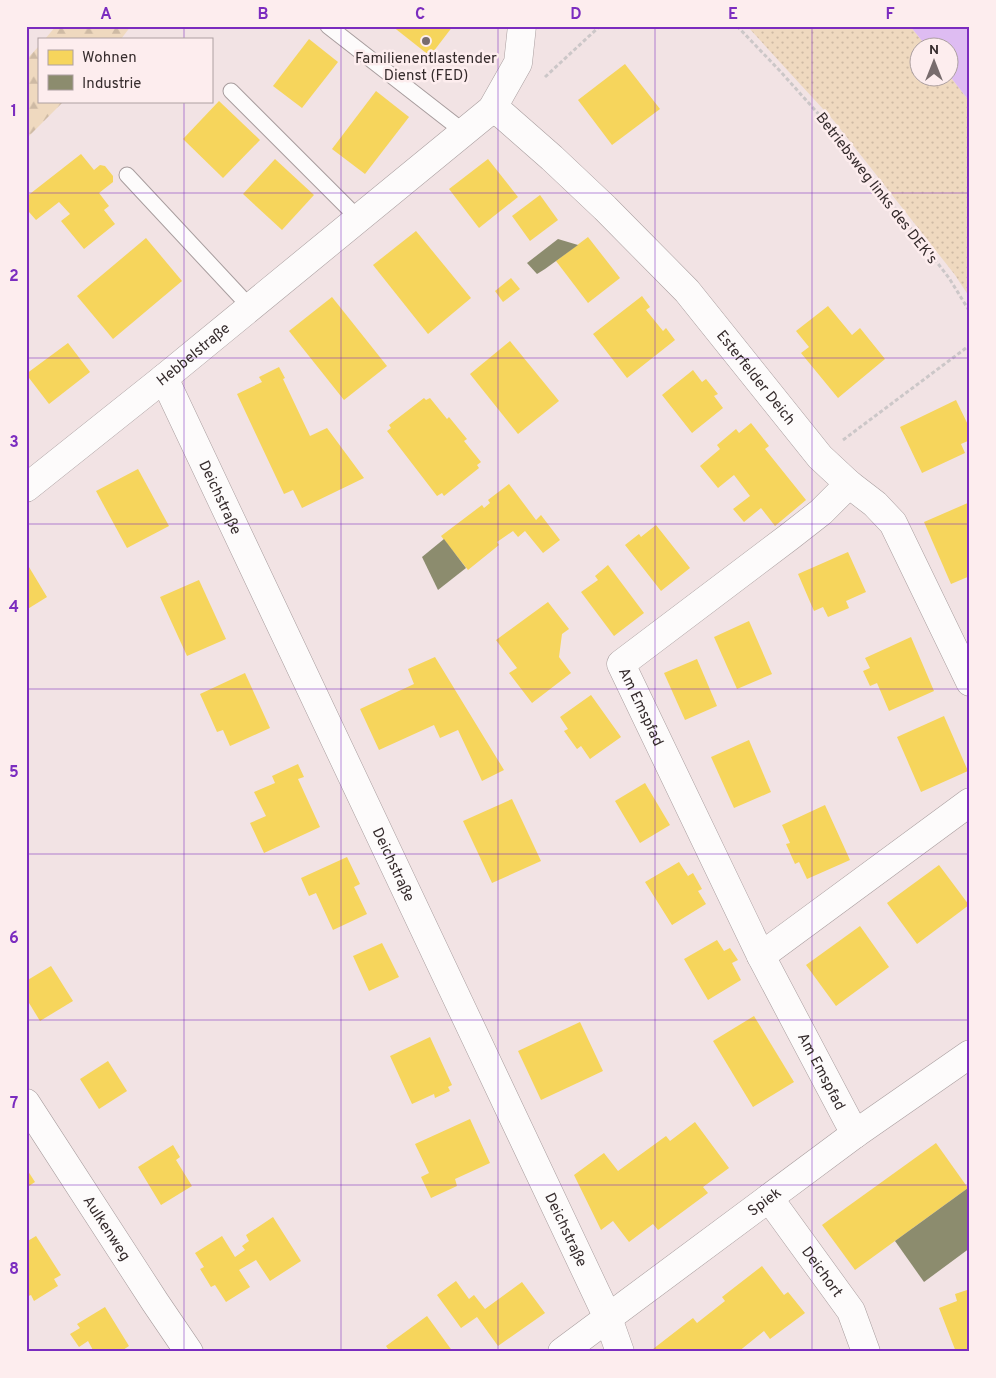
<svg xmlns="http://www.w3.org/2000/svg" width="996" height="1378" font-family="Overpass,sans-serif">
	<defs>
		<pattern id="grass-dots" width="8" height="8" patternUnits="userSpaceOnUse" patternTransform="scale(1.25)"><rect width="8" height="8" fill="#efd9bf"/><path d="M2 2h.1M6 6h.1" fill="none" stroke="#cebaa4" stroke-width="1.8" stroke-linecap="round"/></pattern>
		<pattern id="forest-firs" width="22" height="20" patternUnits="userSpaceOnUse" patternTransform="scale(1.25)"><rect width="22" height="20" fill="#efd9bf"/><path d="M5 1l3.5 6h-7zM16 11l3.5 6h-7z" fill="#cebaa4"/></pattern>
	</defs>
	<rect width="100%" height="100%" fill="#f2e3e4"/>
	<path fill="url(#grass-dots)" d="M 747,26 L 910,26 L 927,47 L 918,48 L 918,78 L 948,78 L 949,75 L 970,102 L 970,298 L 955,275 L 834,121 Z"/>
	<g fill="url(#forest-firs)">
		<path d="M 56,26 L 131,26 L 121,39 L 45,39 Z"/>
		<path d="M 39,46 L 39,101 L 64,101 L 26,139 L 26,60 Z"/>
	</g>
	<path fill="#debcf2" d="M 910,26 L 970,26 L 970,102 L 949,75 L 948,48 L 927,47 Z"/>
	<g fill="#f6d55c">
		<path d="M 392,26 L 453,26 L 430,56 Z"/>
		<path d="M 309,39 L 338,62 L 302,108 L 273,86 Z"/>
		<path d="M 625,64 L 660,109 L 612,145 L 578,100 Z"/>
		<path d="M 376,91 L 409,117 L 365,174 L 332,149 Z"/>
		<path d="M 219,101 L 260,140 L 223,178 L 183,139 Z"/>
		<path d="M 81,154 L 94,170 L 100,165 L 105,166 L 113,176 L 113,182 L 99,193 L 109,206 L 104,210 L 115,224 L 84,249 L 61,221 L 70,214 L 59,202 L 36,220 L 29,212 L 26,214 L 26,197 Z"/>
		<path d="M 275,159 L 314,195 L 282,230 L 243,194 Z"/>
		<path d="M 488,159 L 518,197 L 479,228 L 449,189 Z"/>
		<path d="M 540,195 L 558,220 L 530,241 L 512,216 Z"/>
		<path d="M 416,231 L 471,298 L 428,334 L 373,265 Z"/>
		<path d="M 588,237 L 620,278 L 588,303 L 556,261 Z"/>
		<path d="M 146,238 L 182,281 L 113,339 L 77,296 Z"/>
		<path d="M 511,278 L 520,289 L 503,302 L 495,291 Z"/>
		<path d="M 642,296 L 650,307 L 646,310 L 663,331 L 666,328 L 675,340 L 627,378 L 593,334 Z"/>
		<path d="M 332,297 L 387,366 L 344,400 L 289,331 Z"/>
		<path d="M 828,306 L 852,335 L 860,328 L 885,359 L 838,398 L 801,353 L 809,347 L 796,331 Z"/>
		<path d="M 510,341 L 559,401 L 518,434 L 470,374 Z"/>
		<path d="M 68,343 L 90,372 L 49,404 L 26,374 Z"/>
		<path d="M 279,367 L 285,378 L 283,379 L 310,436 L 327,428 L 364,478 L 302,508 L 293,490 L 284,494 L 237,394 L 262,382 L 259,377 Z"/>
		<path d="M 693,370 L 702,382 L 706,379 L 718,394 L 714,396 L 723,408 L 692,433 L 662,395 Z"/>
		<path d="M 424,398 L 426,400 L 430,398 L 447,419 L 449,417 L 467,439 L 464,441 L 481,462 L 477,465 L 479,468 L 444,496 L 442,493 L 437,496 L 387,431 L 391,428 L 389,425 Z"/>
		<path d="M 956,400 L 970,429 L 970,440 L 961,444 L 965,453 L 922,473 L 900,427 Z"/>
		<path d="M 751,423 L 769,446 L 765,449 L 806,500 L 775,526 L 761,508 L 744,522 L 733,509 L 750,496 L 734,475 L 718,488 L 700,466 L 720,449 L 717,445 L 736,429 L 739,433 Z"/>
		<path d="M 138,469 L 169,526 L 127,548 L 96,491 Z"/>
		<path d="M 509,484 L 536,520 L 541,515 L 560,540 L 543,553 L 525,531 L 518,537 L 513,531 L 497,542 L 499,545 L 468,570 L 441,536 L 482,505 L 484,508 L 490,503 L 488,500 Z"/>
		<path d="M 970,502 L 970,576 L 951,584 L 924,522 Z"/>
		<path d="M 656,525 L 690,568 L 661,591 L 625,545 L 639,534 L 641,537 Z"/>
		<path d="M 848,552 L 866,592 L 846,601 L 849,608 L 828,617 L 823,607 L 814,611 L 798,574 Z"/>
		<path d="M 26,562 L 47,597 L 26,610 Z"/>
		<path d="M 608,565 L 644,613 L 614,636 L 581,592 L 598,580 L 595,576 Z"/>
		<path d="M 199,580 L 226,639 L 187,656 L 160,597 Z"/>
		<path d="M 548,602 L 569,629 L 562,634 L 559,657 L 571,673 L 532,703 L 509,673 L 517,668 L 496,640 Z"/>
		<path d="M 749,621 L 772,674 L 737,689 L 714,637 Z"/>
		<path d="M 911,637 L 934,691 L 889,711 L 877,683 L 870,686 L 863,671 L 870,668 L 865,658 Z"/>
		<path d="M 435,657 L 504,770 L 482,781 L 458,730 L 440,738 L 434,725 L 379,750 L 360,709 L 414,684 L 408,669 Z"/>
		<path d="M 697,659 L 717,706 L 685,720 L 664,673 Z"/>
		<path d="M 245,673 L 270,728 L 230,746 L 223,730 L 217,732 L 200,694 Z"/>
		<path d="M 591,695 L 621,737 L 590,759 L 581,746 L 577,749 L 564,731 L 568,729 L 560,717 Z"/>
		<path d="M 944,716 L 968,771 L 921,792 L 897,737 Z"/>
		<path d="M 749,740 L 771,792 L 734,808 L 711,757 Z"/>
		<path d="M 298,764 L 304,777 L 298,779 L 320,827 L 264,853 L 250,823 L 266,816 L 254,792 L 275,783 L 272,776 Z"/>
		<path d="M 645,783 L 670,825 L 640,843 L 615,801 Z"/>
		<path d="M 512,799 L 541,861 L 492,883 L 463,821 Z"/>
		<path d="M 825,805 L 850,860 L 807,879 L 799,862 L 795,864 L 786,844 L 790,843 L 782,825 Z"/>
		<path d="M 347,857 L 360,884 L 354,887 L 367,914 L 333,930 L 316,893 L 309,896 L 301,878 Z"/>
		<path d="M 679,862 L 688,876 L 693,873 L 702,889 L 698,891 L 706,904 L 672,925 L 645,882 Z"/>
		<path d="M 939,865 L 969,905 L 917,944 L 887,903 Z"/>
		<path d="M 860,926 L 889,967 L 836,1006 L 806,965 Z"/>
		<path d="M 717,940 L 724,951 L 730,948 L 738,960 L 732,963 L 741,980 L 708,1000 L 684,959 Z"/>
		<path d="M 382,943 L 399,977 L 369,991 L 353,956 Z"/>
		<path d="M 51,966 L 73,1001 L 40,1021 L 26,998 L 26,981 Z"/>
		<path d="M 754,1016 L 794,1082 L 753,1107 L 713,1041 Z"/>
		<path d="M 580,1022 L 603,1071 L 541,1100 L 518,1051 Z"/>
		<path d="M 430,1037 L 452,1085 L 448,1087 L 450,1091 L 435,1098 L 434,1094 L 412,1104 L 390,1056 Z"/>
		<path d="M 108,1061 L 127,1091 L 99,1109 L 80,1079 Z"/>
		<path d="M 470,1119 L 490,1163 L 455,1179 L 457,1186 L 431,1198 L 421,1177 L 429,1173 L 415,1144 Z"/>
		<path d="M 695,1122 L 729,1168 L 703,1187 L 708,1193 L 658,1230 L 653,1224 L 629,1242 L 613,1221 L 601,1230 L 574,1175 L 604,1153 L 618,1171 L 666,1136 L 670,1141 Z"/>
		<path d="M 936,1143 L 968,1188 L 855,1270 L 822,1225 Z"/>
		<path d="M 173,1145 L 180,1157 L 176,1160 L 192,1186 L 161,1205 L 138,1167 Z"/>
		<path d="M 26,1168 L 35,1182 L 26,1188 Z"/>
		<path d="M 273,1217 L 301,1261 L 270,1281 L 256,1260 L 239,1270 L 250,1287 L 226,1302 L 215,1285 L 211,1287 L 200,1269 L 204,1267 L 195,1253 L 222,1236 L 235,1257 L 245,1250 L 242,1246 L 249,1241 L 246,1235 Z"/>
		<path d="M 36,1236 L 61,1275 L 54,1279 L 58,1286 L 34,1301 L 31,1295 L 26,1297 L 26,1242 Z"/>
		<path d="M 762,1266 L 784,1295 L 788,1292 L 805,1313 L 770,1339 L 764,1331 L 738,1352 L 654,1352 L 653,1349 L 693,1318 L 697,1323 L 725,1301 L 722,1297 Z"/>
		<path d="M 456,1281 L 469,1299 L 474,1295 L 485,1309 L 522,1282 L 545,1313 L 498,1346 L 477,1317 L 461,1328 L 437,1295 Z"/>
		<path d="M 970,1289 L 970,1352 L 956,1352 L 939,1308 L 957,1301 L 955,1294 Z"/>
		<path d="M 105,1307 L 129,1346 L 123,1350 L 124,1352 L 94,1352 L 88,1341 L 79,1347 L 70,1334 L 80,1328 L 77,1324 Z"/>
		<path d="M 427,1316 L 453,1352 L 390,1352 L 386,1346 Z"/>
	</g>
	<g fill="#8c8c6e">
		<path d="M 558,239 L 578,245 L 545,269 L 537,274 L 527,263 Z"/>
		<path d="M 444,539 L 466,568 L 438,590 L 422,557 Z"/>
		<path d="M 968,1188 L 970,1190 L 970,1248 L 924,1282 L 895,1241 Z"/>
	</g>
	<g fill="none" stroke-linecap="round" stroke-linejoin="round">
		<g stroke="#a89d9e" stroke-width="17">
			<g id="lane">
				<path d="M 328,26 L 464,132"/>
				<path d="M 231,91 L 358,218"/>
				<path d="M 127,175 L 250,307"/>
			</g>
		</g>
		<g stroke="#a89d9e" stroke-width="29">
			<g id="street">
				<path id="s1" d="M 492,109 L 503,115 L 552,158 L 605,208 L 687,291 L 820,457 L 849,484 L 875,504 L 893,523 L 970,682"/>
				<path id="s2" d="M 164,378 L 608,1318 L 620,1352"/>
				<path id="s3" d="M 849,484 L 821,512 L 789,537 L 621,664 L 761,956 L 855,1134"/>
				<path id="s4" d="M 26,488 L 164,378 L 492,109 L 518,63 L 522,26"/>
				<path d="M 761,956 L 970,802"/>
				<path id="s5" d="M 26,1103 L 155,1302 L 189,1352"/>
				<path id="s6" d="M 769,1198 L 851,1311 L 866,1352"/>
				<path id="s7" d="M 562,1352 L 855,1134 L 970,1054"/>
			</g>
		</g>
		<g stroke="#ccc7c8" stroke-width="3" stroke-dasharray="4 2.5" stroke-linecap="butt">
			<path d="M 737,26 L 780,71 L 849,148 L 949,278 L 970,312"/>
			<path d="M 545,77 L 600,26"/>
			<path d="M 843,440 L 970,345"/>
		</g>
		<use href="#lane" stroke="#fdfbfb" stroke-width="15"/>
		<use href="#street" stroke="#fdfbfb" stroke-width="28"/>
	</g>
	<path fill="none" stroke="#7b2cbf" stroke-width="1" stroke-opacity="0.55" d="M 184,26 L 184,39M 341,26 L 341,1352M 498,26 L 498,1352M 655,26 L 655,1352M 812,26 L 812,1352M 184,101 L 184,1352M 26,193 L 970,193M 26,358 L 970,358M 26,524 L 970,524M 26,689 L 970,689M 26,854 L 970,854M 26,1020 L 970,1020M 26,1185 L 970,1185"/>
	<circle fill="#786c6d" stroke="#fdedee" stroke-width="2" cx="426" cy="41" r="5"/>
	<g text-anchor="middle" stroke-width="5" stroke-linejoin="round" paint-order="stroke">
		<g font-size="15" fill="#362c2d" stroke="#fdedee">
			<text x="426" y="63">Familienentlastender<tspan x="426" dy="17">Dienst (FED)</tspan></text>
		</g>
		<g font-size="15" fill="#362c2d" stroke="#fdedee">
			<text transform="translate(877 188) rotate(52)" y="5">Betriebsweg links des DEK's</text>
			<text dy="5" stroke="none"><textPath href="#s4" startOffset="214">Hebbelstraße</textPath></text>
			<text dy="5" stroke="none"><textPath href="#s1" startOffset="378">Esterfelder Deich</textPath></text>
			<text dy="5" stroke="none"><textPath href="#s2" startOffset="132">Deichstraße</textPath></text>
			<text dy="5" stroke="none"><textPath href="#s3" startOffset="338">Am Emspfad</textPath></text>
			<text dy="5" stroke="none"><textPath href="#s2" startOffset="538">Deichstraße</textPath></text>
			<text dy="5" stroke="none"><textPath href="#s3" startOffset="745">Am Emspfad</textPath></text>
			<text dy="5" stroke="none"><textPath href="#s7" startOffset="252">Spiek</textPath></text>
			<text dy="5" stroke="none"><textPath href="#s5" startOffset="149">Aulkenweg</textPath></text>
			<text dy="5" stroke="none"><textPath href="#s2" startOffset="942">Deichstraße</textPath></text>
			<text dy="5" stroke="none"><textPath href="#s6" startOffset="91">Deichort</textPath></text>
		</g>
	</g>
	<rect width="996" height="1378" fill="none" stroke="#fdedee" stroke-width="55"/>
	<rect x="38" y="38" width="175" height="65" fill="#fdedee" stroke="#ada0a1"/>
	<rect x="48" y="50" width="25" height="15" fill="#f6d55c" stroke="#ada0a1"/>
	<text x="82" y="62" font-size="15" fill="#362c2d">Wohnen</text>
	<rect x="48" y="75" width="25" height="15" fill="#8c8c6e" stroke="#ada0a1"/>
	<text x="82" y="88" font-size="15" fill="#362c2d">Industrie</text>
	<g transform="translate(934 62)"><circle r="24" fill="#fdedee" stroke="#ada0a1"/>
	<path d="M0-4L9 19L0 12L-9 19Z" fill="#786c6d"/>
	<text y="-8" font-size="14" font-weight="bold" text-anchor="middle" fill="#362c2d">N</text>
	</g>
	<rect x="28" y="28" width="940" height="1322" fill="none" stroke="#7b2cbf" stroke-width="2"/>
	<g font-size="16" text-anchor="middle" font-weight="bold" fill="#7b2cbf">
		<text x="106" y="19">A</text>
		<text x="263" y="19">B</text>
		<text x="420" y="19">C</text>
		<text x="576" y="19">D</text>
		<text x="733" y="19">E</text>
		<text x="890" y="19">F</text>
		<text x="14" y="116">1</text>
		<text x="14" y="281">2</text>
		<text x="14" y="447">3</text>
		<text x="14" y="612">4</text>
		<text x="14" y="777">5</text>
		<text x="14" y="943">6</text>
		<text x="14" y="1108">7</text>
		<text x="14" y="1274">8</text>
	</g>
</svg>
